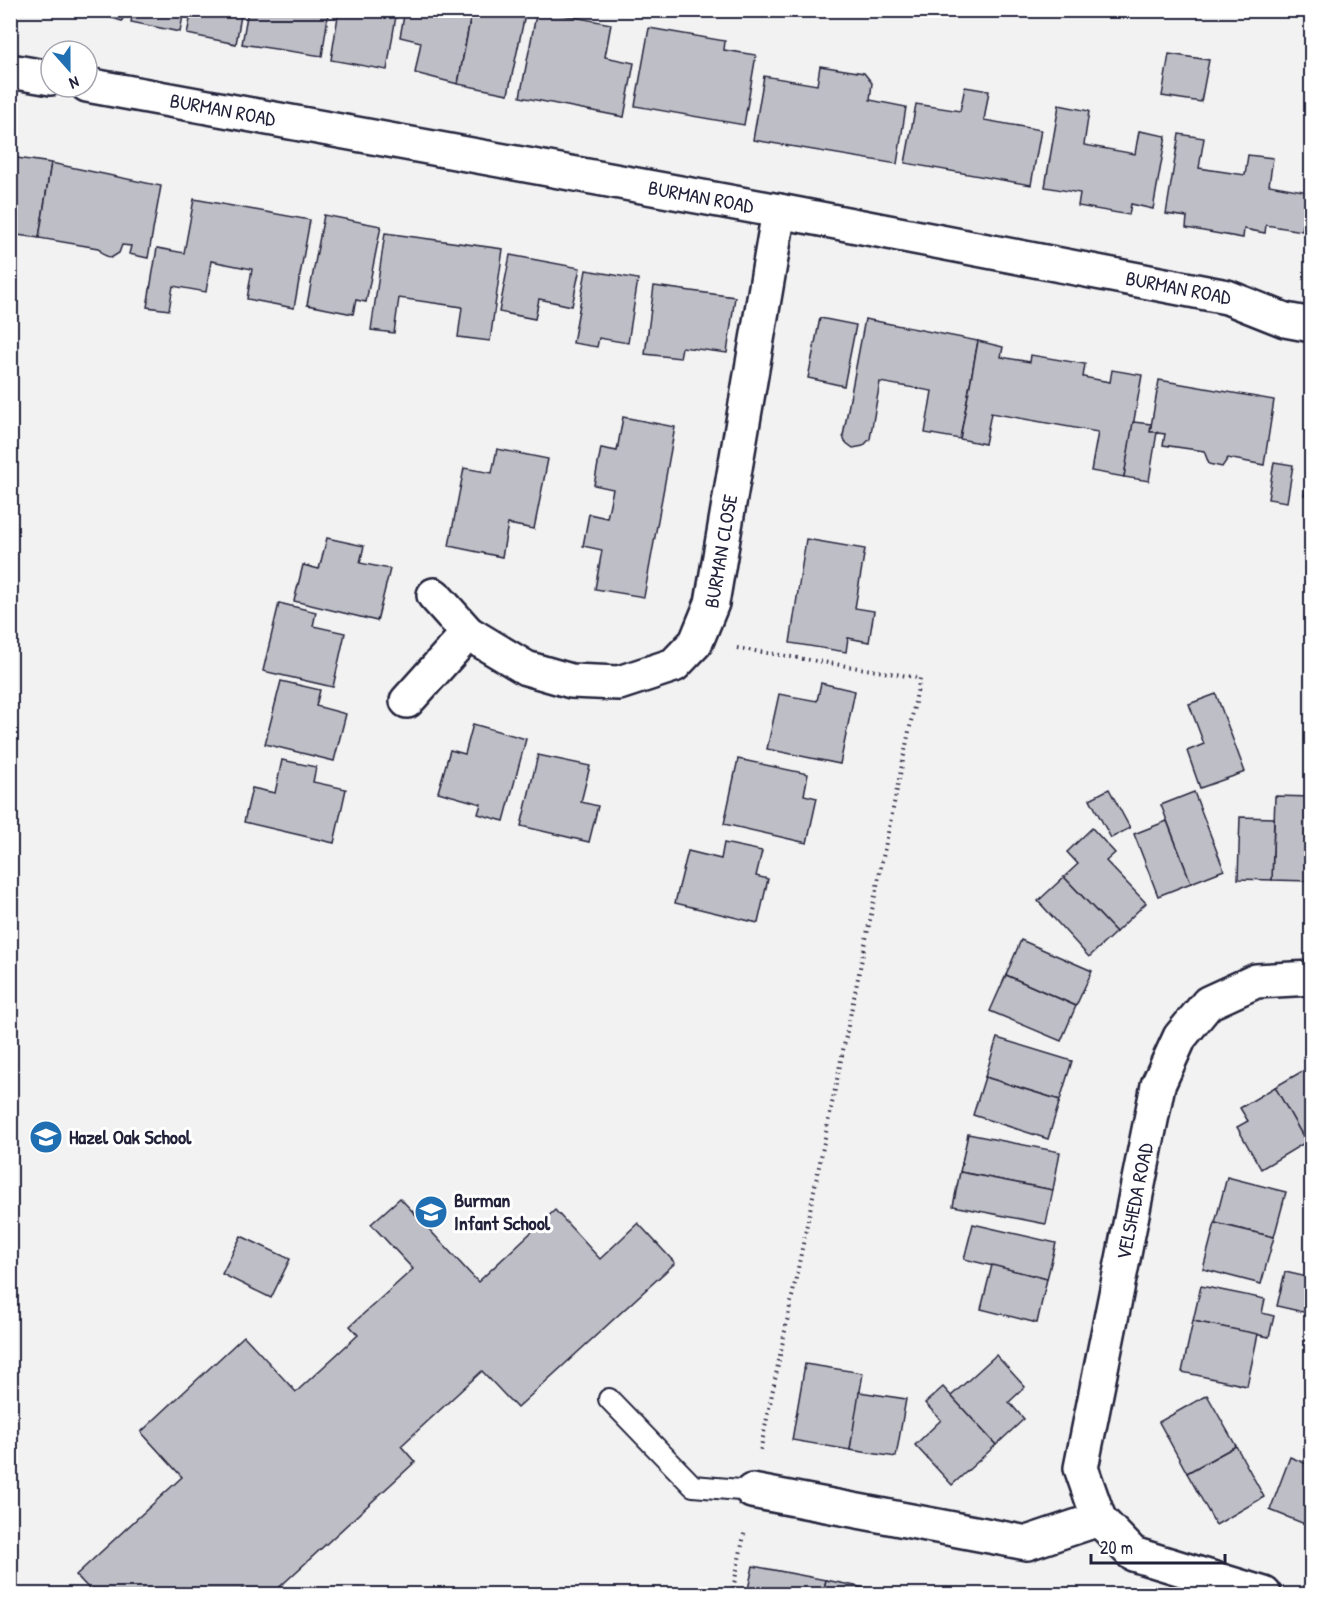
<svg xmlns="http://www.w3.org/2000/svg" width="1322" height="1605" font-family="'Patrick Hand',sans-serif">
	<rect width="100%" height="100%" fill="#f2f2f3"/>
	<filter id="ink" filterUnits="userSpaceOnUse"><feTurbulence type="fractalNoise" baseFrequency=".0167" numOctaves="2"/><feDisplacementMap in="SourceGraphic" scale="12" xChannelSelector="R" yChannelSelector="G"/><feConvolveMatrix kernelMatrix="1 2 1 2 8 2 1 2 1" color-interpolation-filters="sRGB"/></filter>
	<g filter="url(#ink)">
		<g fill="#bebec6" stroke="#22223b" stroke-width="1.5">
			<path d="M 85,10 L 125,10 L 122,21 Z"/>
			<path d="M 133,10 L 184,10 L 180,32 L 131,22 Z"/>
			<path d="M 192,10 L 242,10 L 236,44 L 187,34 Z"/>
			<path d="M 248,10 L 329,10 L 322,56 L 242,44 Z"/>
			<path d="M 339,10 L 397,10 L 387,70 L 331,60 Z"/>
			<path d="M 405,10 L 472,10 L 458,84 L 415,73 L 421,42 L 400,37 Z"/>
			<path d="M 472,10 L 526,10 L 508,94 L 458,84 Z"/>
			<path d="M 537,10 L 611,24 L 605,57 L 634,63 L 624,117 L 520,97 Z"/>
			<path d="M 649,28 L 725,41 L 724,50 L 756,55 L 744,125 L 635,106 Z"/>
			<path d="M 1169,54 L 1209,60 L 1201,102 L 1162,96 Z"/>
			<path d="M 820,66 L 864,73 L 872,83 L 870,100 L 906,107 L 897,164 L 753,140 L 764,76 L 817,85 Z"/>
			<path d="M 965,87 L 989,91 L 984,120 L 1041,130 L 1031,185 L 905,163 L 916,104 L 960,111 Z"/>
			<path d="M 1059,105 L 1089,111 L 1084,145 L 1135,154 L 1139,131 L 1166,136 L 1153,209 L 1131,204 L 1129,215 L 1078,206 L 1080,193 L 1045,187 Z"/>
			<path d="M 1179,134 L 1204,138 L 1199,168 L 1245,175 L 1248,155 L 1273,158 L 1269,185 L 1309,192 L 1302,231 L 1266,225 L 1265,233 L 1244,229 L 1243,238 L 1186,228 L 1187,217 L 1166,214 Z"/>
			<path d="M 10,157 L 51,163 L 39,238 L 10,234 Z"/>
			<path d="M 51,163 L 161,186 L 148,258 L 129,254 L 131,246 L 122,245 L 119,253 L 111,258 L 104,255 L 98,248 L 39,238 Z"/>
			<path d="M 194,199 L 310,220 L 294,308 L 247,299 L 252,269 L 211,261 L 206,292 L 173,286 L 169,310 L 147,307 L 157,248 L 184,253 Z"/>
			<path d="M 324,215 L 381,226 L 366,302 L 356,300 L 353,314 L 307,305 Z"/>
			<path d="M 385,233 L 503,249 L 490,341 L 458,337 L 462,307 L 399,298 L 394,333 L 371,330 Z"/>
			<path d="M 510,255 L 580,268 L 572,306 L 539,299 L 535,319 L 499,312 Z"/>
			<path d="M 586,270 L 638,279 L 628,343 L 599,338 L 597,347 L 573,343 Z"/>
			<path d="M 654,286 L 735,297 L 727,353 L 682,347 L 680,358 L 645,354 Z"/>
			<path d="M 820,318 L 856,325 L 844,386 L 808,378 Z"/>
			<path d="M 865,319 L 978,341 L 960,439 L 925,433 L 932,391 L 880,382 L 870,439 L 863,446 L 853,448 L 845,442 L 843,436 Z"/>
			<path d="M 978,341 L 1003,347 L 1001,357 L 1030,362 L 1031,355 L 1085,364 L 1083,377 L 1110,382 L 1112,370 L 1142,375 L 1124,477 L 1091,471 L 1098,432 L 991,413 L 985,444 L 960,439 Z"/>
			<path d="M 1159,380 L 1274,400 L 1264,465 L 1228,458 L 1222,467 L 1209,464 L 1204,451 L 1163,445 L 1165,434 L 1150,432 Z"/>
			<path d="M 623,417 L 675,427 L 644,597 L 595,589 L 602,550 L 583,546 L 589,514 L 607,518 L 613,489 L 594,485 L 601,448 L 617,451 Z"/>
			<path d="M 1133,422 L 1151,424 L 1150,432 L 1157,432 L 1149,481 L 1124,477 Z"/>
			<path d="M 497,449 L 548,459 L 534,529 L 508,524 L 502,557 L 449,546 L 464,468 L 492,473 Z"/>
			<path d="M 1312,455 L 1312,496 L 1304,495 Z"/>
			<path d="M 1274,462 L 1293,465 L 1287,502 L 1268,499 Z"/>
			<path d="M 327,538 L 364,546 L 360,563 L 390,569 L 377,621 L 294,601 L 303,565 L 319,569 Z"/>
			<path d="M 806,539 L 865,549 L 855,608 L 874,611 L 869,642 L 848,638 L 846,652 L 790,643 Z"/>
			<path d="M 279,603 L 316,612 L 313,626 L 345,633 L 333,687 L 263,671 Z"/>
			<path d="M 281,681 L 320,690 L 316,706 L 346,714 L 334,761 L 265,744 Z"/>
			<path d="M 821,683 L 855,691 L 840,764 L 767,749 L 779,694 L 817,701 Z"/>
			<path d="M 1216,694 L 1245,772 L 1200,788 L 1187,751 L 1204,744 L 1189,704 Z"/>
			<path d="M 473,724 L 526,739 L 504,821 L 478,814 L 481,804 L 438,792 L 450,750 L 465,754 Z"/>
			<path d="M 538,755 L 590,766 L 581,802 L 598,806 L 589,842 L 521,826 Z"/>
			<path d="M 738,759 L 808,774 L 804,795 L 817,798 L 807,843 L 724,824 Z"/>
			<path d="M 282,760 L 316,767 L 313,782 L 346,789 L 334,843 L 244,822 L 252,788 L 275,793 Z"/>
			<path d="M 1109,789 L 1130,828 L 1111,838 L 1090,799 Z"/>
			<path d="M 1194,792 L 1224,870 L 1191,883 L 1161,805 Z"/>
			<path d="M 1275,796 L 1312,797 L 1310,881 L 1272,880 Z"/>
			<path d="M 1240,817 L 1274,818 L 1272,880 L 1238,879 Z"/>
			<path d="M 1167,821 L 1191,883 L 1158,896 L 1134,834 Z"/>
			<path d="M 1092,828 L 1115,853 L 1106,861 L 1146,903 L 1116,932 L 1064,877 L 1078,864 L 1067,852 Z"/>
			<path d="M 724,843 L 762,851 L 756,876 L 768,879 L 758,923 L 675,903 L 688,851 L 721,859 Z"/>
			<path d="M 1064,877 L 1116,932 L 1089,957 L 1038,901 Z"/>
			<path d="M 1021,940 L 1092,971 L 1076,1006 L 1006,975 Z"/>
			<path d="M 1006,975 L 1076,1006 L 1061,1041 L 990,1011 Z"/>
			<path d="M 997,1038 L 1072,1061 L 1060,1100 L 985,1077 Z"/>
			<path d="M 1306,1069 L 1312,1078 L 1312,1139 L 1306,1142 L 1275,1087 Z"/>
			<path d="M 985,1077 L 1060,1100 L 1048,1139 L 973,1115 Z"/>
			<path d="M 1275,1087 L 1306,1142 L 1261,1169 L 1237,1127 L 1248,1121 L 1240,1108 Z"/>
			<path d="M 968,1134 L 1060,1152 L 1053,1190 L 960,1172 Z"/>
			<path d="M 960,1172 L 1053,1190 L 1046,1224 L 953,1206 Z"/>
			<path d="M 1227,1177 L 1286,1192 L 1274,1237 L 1215,1223 Z"/>
			<path d="M 400,1198 L 478,1282 L 555,1210 L 600,1259 L 638,1223 L 675,1263 L 517,1408 L 482,1371 L 401,1446 L 415,1462 L 272,1594 L 248,1594 L 242,1589 L 236,1594 L 94,1594 L 76,1575 L 182,1477 L 141,1432 L 244,1336 L 296,1392 L 358,1335 L 350,1326 L 413,1269 L 371,1224 Z"/>
			<path d="M 1215,1223 L 1274,1237 L 1261,1284 L 1203,1269 Z"/>
			<path d="M 973,1224 L 1056,1243 L 1047,1279 L 964,1259 Z"/>
			<path d="M 241,1236 L 290,1259 L 271,1298 L 222,1274 Z"/>
			<path d="M 992,1265 L 1047,1279 L 1037,1323 L 981,1309 Z"/>
			<path d="M 1285,1272 L 1312,1278 L 1312,1314 L 1277,1306 Z"/>
			<path d="M 1201,1286 L 1265,1299 L 1262,1313 L 1274,1316 L 1269,1337 L 1193,1321 Z"/>
			<path d="M 1193,1321 L 1258,1334 L 1247,1386 L 1182,1372 Z"/>
			<path d="M 996,1355 L 1025,1387 L 1009,1402 L 1024,1419 L 996,1445 L 951,1396 Z"/>
			<path d="M 805,1364 L 863,1373 L 850,1450 L 792,1440 Z"/>
			<path d="M 943,1387 L 996,1445 L 952,1485 L 915,1445 L 941,1420 L 925,1403 Z"/>
			<path d="M 859,1392 L 906,1399 L 896,1457 L 850,1450 Z"/>
			<path d="M 1207,1395 L 1236,1446 L 1187,1473 L 1159,1422 Z"/>
			<path d="M 1236,1446 L 1264,1497 L 1216,1525 L 1187,1473 Z"/>
			<path d="M 1290,1457 L 1312,1466 L 1312,1527 L 1270,1510 Z"/>
			<path d="M 753,1566 L 826,1580 L 823,1594 L 747,1594 Z"/>
			<path d="M 826,1580 L 875,1590 L 874,1594 L 823,1594 Z"/>
		</g>
		<g fill="none" stroke-linecap="round" stroke-linejoin="round">
			<g stroke="#22223b" stroke-width="24">
				<path id="service" d="M 609,1399 L 693,1486 L 752,1491"/>
			</g>
			<g stroke="#22223b" stroke-width="38">
				<g id="minor">
					<path id="s1" d="M 434,595 L 468,633 L 526,668 L 571,681 L 619,683 L 674,665 L 696,642 L 712,603 L 779,211"/>
					<path d="M 407,701 L 468,633"/>
					<path d="M 752,1491 L 1027,1543 L 1099,1519 L 1133,1554 L 1264,1594"/>
					<path id="s2" d="M 1099,1519 L 1081,1468 L 1158,1085 L 1180,1037 L 1208,1003 L 1256,981 L 1312,978"/>
				</g>
			</g>
			<g stroke="#22223b" stroke-width="38">
				<g id="tertiary">
					<path d="M 10,71 L 51,78"/>
					<path id="s3" d="M 87,85 L 779,211 L 1227,297 L 1285,320 L 1312,325"/>
				</g>
			</g>
			<g stroke="#22223b" stroke-width="4" stroke-dasharray="1.5 4.5" stroke-linecap="butt">
				<path d="M 737,648 L 920,678 L 760,1452"/>
				<path d="M 732,1594 L 745,1530"/>
			</g>
			<use href="#service" stroke="#fff" stroke-width="20"/>
			<use href="#minor" stroke="#fff" stroke-width="33"/>
			<use href="#tertiary" stroke="#fff" stroke-width="33"/>
		</g>
	</g>
	<defs>
		<g id="school-disc" transform="scale(1.725)"><circle r="9.5" fill="#1f6fb2" stroke="#fff"/><path d="M0-5L7-2L0 1L-7-2ZM-4 1L0 2.5L4 1V4Q0 6-4 4Z" fill="#fff"/></g>
	</defs>
	<g fill-rule="evenodd">
		<use href="#school-disc" x="46" y="1137"/>
		<use href="#school-disc" x="431" y="1212"/>
	</g>
	<g text-anchor="middle" stroke-width="6" stroke-linejoin="round" paint-order="stroke">
		<g font-size="20" fill="#22223b" stroke="#fff">
			<text dy="7" stroke="none"><textPath href="#s3" startOffset="138">BURMAN ROAD</textPath></text>
			<text dy="7" stroke="none"><textPath href="#s3" startOffset="624">BURMAN ROAD</textPath></text>
			<text dy="7" stroke="none"><textPath href="#s3" startOffset="1110">BURMAN ROAD</textPath></text>
			<text dy="7" stroke="none"><textPath href="#s1" startOffset="398">BURMAN CLOSE</textPath></text>
			<text dy="7" stroke="none"><textPath href="#s2" startOffset="326">VELSHEDA ROAD</textPath></text>
		</g>
		<g font-size="20" font-weight="bold" fill="#22223b" stroke="#fff" text-anchor="start">
			<text x="69" y="1144">Hazel Oak School</text>
			<text x="454" y="1207">Burman<tspan x="454" dy="23">Infant School</tspan></text>
		</g>
	</g>
	<rect width="1322" height="1605" fill="none" stroke="#fff" stroke-width="36"/>
	<rect x="18" y="18" width="1286" height="1569" fill="none" stroke="#22223b" stroke-width="2" filter="url(#ink)"/>
	<g transform="translate(69 69) rotate(159)"><circle r="28" fill="#ffffff" stroke="#a7a7b1" stroke-width="1.5"/>
	<path d="M0-4.5L10 22L0 15L-10 22Z" fill="#1f6fb2"/>
	<text y="-9" font-size="16" font-weight="bold" text-anchor="middle" fill="#22223b">N</text>
	</g>
	<path d="M1091 1554v9h134v-9" fill="none" stroke="#22223b" stroke-width="3"/>
	<text x="1100" y="1554" font-size="18" fill="#22223b" stroke="#ffffff" stroke-width="4.5" paint-order="stroke">20 m</text>
</svg>
